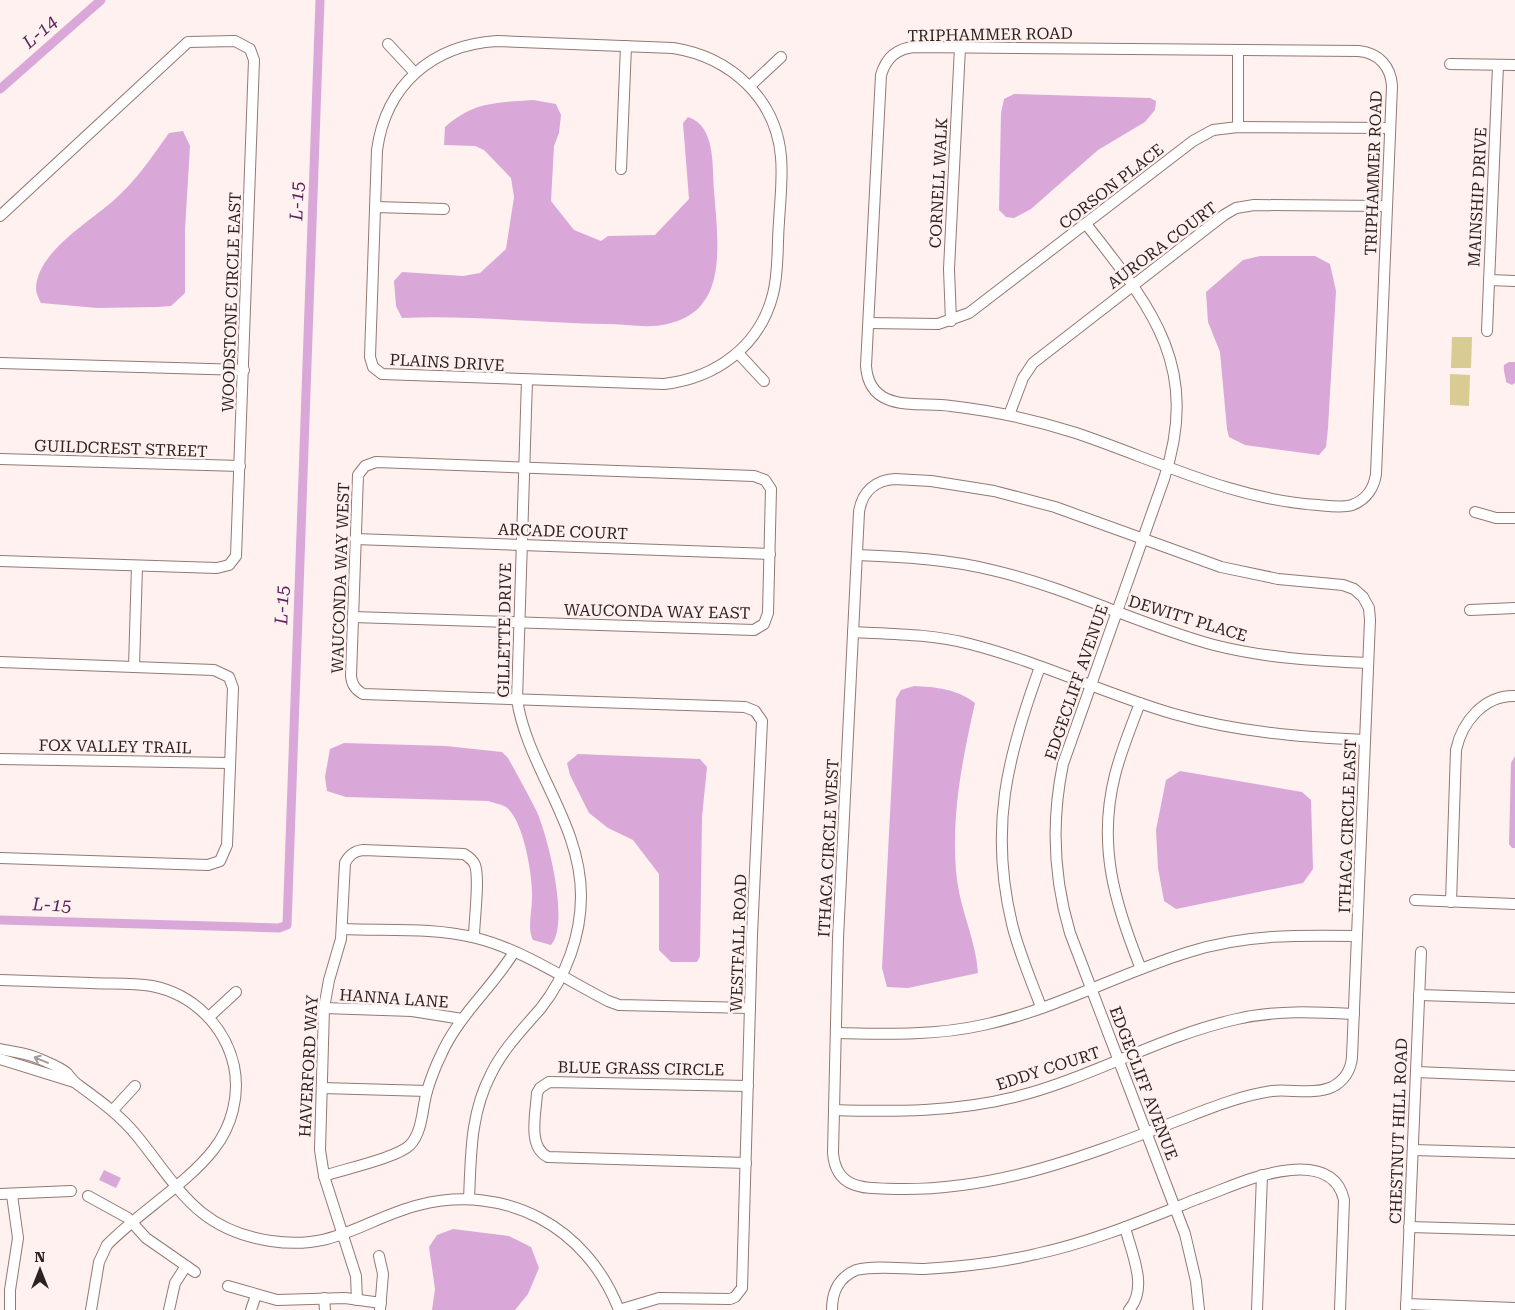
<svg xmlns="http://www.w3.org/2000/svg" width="1515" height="1310" font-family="'Roboto Serif',serif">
	<rect width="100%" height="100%" fill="#fef1ef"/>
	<g fill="#d8cb93">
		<path d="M 1452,337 L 1472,337 L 1471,368 L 1451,368 Z"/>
		<path d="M 1450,374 L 1470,375 L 1469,406 L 1450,405 Z"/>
	</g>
	<g fill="#daa8d8">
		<path d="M 1014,94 L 1150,98 L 1156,101 L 1155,110 L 1145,122 L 1098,150 L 1031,209 L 1014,218 L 1006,217 L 999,210 L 1001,113 L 1004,99 Z"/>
		<path d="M 533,100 L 556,104 L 561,115 L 559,133 L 554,146 L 551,201 L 574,230 L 601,241 L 608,236 L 655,235 L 689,199 L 683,123 L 688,117 C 716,126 712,166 714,190 C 716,222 725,277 702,304 C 694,315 680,321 667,324 C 649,329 625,324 606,324 C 538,323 470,315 402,318 L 396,306 L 394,281 L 402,272 L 463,276 L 480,273 L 506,249 L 514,197 L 511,178 L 484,150 L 475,146 L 444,145 L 445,127 C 474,101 496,103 533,100 Z"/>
		<path d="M 183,131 L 190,146 L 185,229 L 185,293 L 171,306 L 158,307 L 97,308 L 41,303 C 39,299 36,293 36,289 C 36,253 89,222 113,201 C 135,182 152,157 169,133 Z"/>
		<path d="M 1260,256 L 1315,256 L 1330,264 L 1336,291 L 1328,428 L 1326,447 L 1319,455 L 1245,445 L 1229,437 L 1227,429 L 1220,352 L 1208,322 L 1206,292 L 1243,260 Z"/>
		<path d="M 1509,362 L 1515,362 L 1515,383 L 1512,385 L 1506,382 C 1506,377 1503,371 1504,365 Z"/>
		<path d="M 914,686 C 936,687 957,689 975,703 C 962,761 950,820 957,880 C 961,912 976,941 978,973 L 908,988 L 887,987 L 882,968 L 896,699 L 901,690 Z"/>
		<path d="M 344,743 L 446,746 L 502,752 L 508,758 C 518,776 528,794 537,812 C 548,837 570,924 551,945 L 533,940 C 527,928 532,912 532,898 C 533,878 524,820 506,807 C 501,804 493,803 488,801 L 346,797 L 327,791 L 325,777 L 330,749 Z"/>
		<path d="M 578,754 L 700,759 L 707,767 L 702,817 L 700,956 L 697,962 L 671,962 L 659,950 L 659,874 L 633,840 L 608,828 L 589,813 L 570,775 L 567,763 Z"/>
		<path d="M 1515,756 L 1515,848 L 1512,848 L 1509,844 L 1511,763 Z"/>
		<path d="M 1180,771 L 1302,792 L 1311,800 L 1313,869 L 1303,883 L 1176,909 L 1164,901 L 1158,868 L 1156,830 L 1166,780 Z"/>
		<path d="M 104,1170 L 121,1178 L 116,1188 L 99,1180 Z"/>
		<path d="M 453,1229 L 509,1236 L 531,1247 L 539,1268 L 528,1294 L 515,1310 L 432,1310 L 435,1289 L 429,1247 L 437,1235 Z"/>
	</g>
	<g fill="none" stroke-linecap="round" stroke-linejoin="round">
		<g stroke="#daa8d8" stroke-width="9">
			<path d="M 0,89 L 101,0"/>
			<path d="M 0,920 L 279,928 L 287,925 L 320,0"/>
		</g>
		<g stroke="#947973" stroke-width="12">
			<g id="minor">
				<path d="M 497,41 L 673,48 C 730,57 776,98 781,157 C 783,179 780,201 779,222 C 777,245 779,271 773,294 C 760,346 716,378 664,384 L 382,374 L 373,367 L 370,357 L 377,150 C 386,85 432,45 497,41 Z"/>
				<path d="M 388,44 L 415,73"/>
				<path d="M 915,47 L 1359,51 C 1379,53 1391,67 1392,86 L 1376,474 C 1374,488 1366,500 1352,505 C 1342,508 1329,506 1318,505 C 1234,500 1156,460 1076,433 C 1036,420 994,411 951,406 C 931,403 905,407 887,399 C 873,393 867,380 866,366 L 881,75 C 886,58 897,48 915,47 Z"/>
				<path d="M 1450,64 L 1515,65"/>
				<path d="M 750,86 L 781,57"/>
				<path d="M 1238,127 L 1238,50"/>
				<path d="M 621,169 L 626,46"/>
				<path d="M 375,207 L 444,209"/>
				<path d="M 0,216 L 188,42 L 235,41 L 250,49 L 254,60 L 236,556 L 229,565 L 217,568 L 0,561"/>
				<path d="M 1086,224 C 1152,308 1201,366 1164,479 L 1063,764 C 1051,822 1053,876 1070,933 L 1185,1234 L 1196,1281 L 1199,1310"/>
				<path d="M 1489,280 L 1515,281"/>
				<path d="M 951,321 L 949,269 L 960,47"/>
				<path d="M 869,323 L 938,324 L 969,313 L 1193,141 L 1213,130 L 1238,127 L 1390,128"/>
				<path d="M 1487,331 L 1498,65"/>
				<path d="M 738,353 L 764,381"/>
				<path d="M 0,363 L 244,370"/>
				<path d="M 1009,415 L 1023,378 L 1033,363 L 1224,215 L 1236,208 L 1254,205 L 1387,206"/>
				<path d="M 0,459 L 240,466"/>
				<path d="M 895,479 L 931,481 L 994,491 L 1055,507 L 1221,567 L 1278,579 L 1343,585 L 1354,589 L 1363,597 L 1369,608 L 1370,620 L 1352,1057 C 1351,1070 1344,1081 1332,1087 C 1315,1095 1290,1089 1272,1091 C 1238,1096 1206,1110 1174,1122 C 1084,1157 995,1191 896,1189 C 867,1188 836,1191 833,1153 L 838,938 L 859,512 C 862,492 875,480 895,479 Z"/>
				<path d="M 1475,512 L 1496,518 L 1515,518"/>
				<path d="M 355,539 L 770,554"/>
				<path d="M 857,555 C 904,557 950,559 996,571 C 1071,589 1140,625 1214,645 C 1265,658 1317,661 1368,663"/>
				<path d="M 1470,610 L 1515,608"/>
				<path d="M 353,617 L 754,630 L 764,624 L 768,613 L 771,489 L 765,480 L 754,476 L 376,462 L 365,466 L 358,475 L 351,676 C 352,685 355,689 363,694 L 745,707 L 755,711 L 762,721 L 752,935 L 742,1288 L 735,1297 L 730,1299 L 659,1298 L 619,1310"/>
				<path d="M 853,632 C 892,634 932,634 970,644 C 1040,662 1105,694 1174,714 C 1237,732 1300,737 1365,740"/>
				<path d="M 0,662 L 214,670 L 229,677 L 233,688 L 227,845 L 220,861 L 208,865 L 0,858"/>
				<path d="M 134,667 L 137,566"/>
				<path d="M 1040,667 C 1007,757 989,828 1012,924 C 1019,953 1031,980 1041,1007"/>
				<path d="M 1140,703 C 1131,727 1121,751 1115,775 C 1097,846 1115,904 1141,969"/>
				<path d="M 0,759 L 229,763"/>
				<path d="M 1415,900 L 1515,904"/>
				<path d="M 1451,902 L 1456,750 C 1462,722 1484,695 1515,696"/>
				<path d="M 342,929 C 386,931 433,927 476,938 C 521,949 567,980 608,1001 L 619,1005 L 750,1008"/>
				<path d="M 0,980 C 30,981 61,982 91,983 C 111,984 132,983 152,986 C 193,994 225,1026 234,1066 C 240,1095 232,1126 214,1149 C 187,1184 139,1212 107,1245 L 99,1262 L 91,1310"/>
				<path d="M 1419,995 L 1515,998"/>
				<path d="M 324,1008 L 412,1011 L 462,1019"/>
				<path d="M 209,1017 L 236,992"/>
				<path d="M 836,1033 C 885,1034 934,1036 983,1025 C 1054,1010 1120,973 1189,952 C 1244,934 1300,935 1357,936"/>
				<path d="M 0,1049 C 13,1052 28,1053 40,1059 C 49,1063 60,1067 67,1073 C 70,1077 73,1081 77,1084 C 99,1100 120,1115 137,1136 C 179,1188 197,1230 271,1241 C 335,1251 364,1219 419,1205 C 506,1183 587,1227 619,1310"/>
				<path d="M 0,1059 L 74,1082"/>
				<path d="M 1416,1072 L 1515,1076"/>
				<path d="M 322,1088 L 427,1091"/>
				<path d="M 113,1110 L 135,1086"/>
				<path d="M 834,1110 C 895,1112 955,1112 1015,1097 C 1091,1078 1160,1036 1237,1019 C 1276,1010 1315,1012 1354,1014"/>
				<path d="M 1413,1150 L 1515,1153"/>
				<path d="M 746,1163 L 548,1157 C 527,1147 536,1113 537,1093 L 540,1088 L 549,1082 L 748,1086"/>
				<path d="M 324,1176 C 344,1169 397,1158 410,1145 C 423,1131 422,1108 427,1091 C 431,1078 435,1067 441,1055 C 458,1016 492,988 514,952"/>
				<path d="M 0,1194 L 71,1191"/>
				<path d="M 88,1196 L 128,1218 L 146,1238 L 195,1272"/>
				<path d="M 469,1199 C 471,1156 470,1114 491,1074 C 503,1049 523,1029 541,1008 C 566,976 581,936 581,896 C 581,823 528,769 517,700 L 527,380"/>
				<path d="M 1125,1227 C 1131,1253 1149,1287 1129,1310"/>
				<path d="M 1409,1227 L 1515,1230"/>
				<path d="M 379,1256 L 383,1274 L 380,1310"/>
				<path d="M 228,1286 L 277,1300 L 345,1298 L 381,1303"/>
				<path d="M 324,1298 L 325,1310"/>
				<path d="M 357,1300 L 356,1276 L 324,1176 L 320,1150 L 324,1008 L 329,980 L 341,939 L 345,863 C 349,855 354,851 363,850 L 464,854 C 469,857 473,860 475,865 C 480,879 474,921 474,937"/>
				<path d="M 1406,1304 L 1515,1308"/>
				<path d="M 10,1310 L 10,1290 L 18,1238 L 12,1195"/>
				<path d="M 169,1310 L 175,1283 L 186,1266"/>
				<path d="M 251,1310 L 256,1295"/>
				<path d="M 832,1310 C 832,1292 838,1278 856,1270 C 877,1265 902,1269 924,1269 C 961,1267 999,1263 1036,1254 C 1092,1242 1144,1220 1197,1199 C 1228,1188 1258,1173 1291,1170 C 1315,1168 1338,1173 1344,1200 L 1340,1310"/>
				<path d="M 1257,1310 L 1262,1175"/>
				<path d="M 1406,1310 L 1421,952"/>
			</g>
		</g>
		<use href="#minor" stroke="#fff" stroke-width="10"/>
	</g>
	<defs><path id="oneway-shaft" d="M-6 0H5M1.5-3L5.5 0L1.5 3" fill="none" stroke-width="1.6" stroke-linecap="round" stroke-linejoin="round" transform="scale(1.25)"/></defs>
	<use stroke="#a09c9a" href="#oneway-shaft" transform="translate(41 1060) rotate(-157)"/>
	<g text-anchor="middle" stroke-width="5" stroke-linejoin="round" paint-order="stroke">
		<g font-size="16" fill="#2c221f" stroke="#fef1ef">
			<text transform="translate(990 34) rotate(-1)" y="6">TRIPHAMMER ROAD</text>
			<text transform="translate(1373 173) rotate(-88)" y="6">TRIPHAMMER ROAD</text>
			<text transform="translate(938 183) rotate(-87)" y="6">CORNELL WALK</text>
			<text transform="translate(1111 186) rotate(-38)" y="6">CORSON PLACE</text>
			<text transform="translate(1477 197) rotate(-87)" y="6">MAINSHIP DRIVE</text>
			<text transform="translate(1162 245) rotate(-37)" y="6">AURORA COURT</text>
			<text transform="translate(231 302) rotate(-88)" y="6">WOODSTONE CIRCLE EAST</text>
			<text transform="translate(447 362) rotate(3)" y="6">PLAINS DRIVE</text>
			<text transform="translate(121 448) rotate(2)" y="6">GUILDCREST STREET</text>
			<text transform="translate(563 531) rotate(2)" y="6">ARCADE COURT</text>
			<text transform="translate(340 578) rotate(-88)" y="6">WAUCONDA WAY WEST</text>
			<text transform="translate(657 611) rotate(1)" y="6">WAUCONDA WAY EAST</text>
			<text transform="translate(1188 618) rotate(17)" y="6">DEWITT PLACE</text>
			<text transform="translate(504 630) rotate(-89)" y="6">GILLETTE DRIVE</text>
			<text transform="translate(1076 682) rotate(-71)" y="6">EDGECLIFF AVENUE</text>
			<text transform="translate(115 746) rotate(1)" y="6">FOX VALLEY TRAIL</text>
			<text transform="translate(1347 826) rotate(-88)" y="6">ITHACA CIRCLE EAST</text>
			<text transform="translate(828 848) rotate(-87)" y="6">ITHACA CIRCLE WEST</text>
			<text transform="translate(738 943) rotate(-88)" y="6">WESTFALL ROAD</text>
			<text transform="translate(394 998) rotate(4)" y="6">HANNA LANE</text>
			<text transform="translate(308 1066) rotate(-87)" y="6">HAVERFORD WAY</text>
			<text transform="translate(641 1068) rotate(1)" y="6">BLUE GRASS CIRCLE</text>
			<text transform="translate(1048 1068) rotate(-18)" y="6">EDDY COURT</text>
			<text transform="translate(1144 1083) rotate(69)" y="6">EDGECLIFF AVENUE</text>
			<text transform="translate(1398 1131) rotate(-88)" y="6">CHESTNUT HILL ROAD</text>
		</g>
		<g font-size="18" font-style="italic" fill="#5c225d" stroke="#fef1ef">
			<text transform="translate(40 32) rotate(-41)" y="6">L-14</text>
			<text transform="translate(297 201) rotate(-88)" y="6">L-15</text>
			<text transform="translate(282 605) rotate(-88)" y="6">L-15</text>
			<text transform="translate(52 905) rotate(2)" y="6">L-15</text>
		</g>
	</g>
	<g transform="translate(40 1270)" stroke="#fef1ef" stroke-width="4" paint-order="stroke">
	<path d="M0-4L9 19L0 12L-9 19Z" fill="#2c221f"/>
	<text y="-8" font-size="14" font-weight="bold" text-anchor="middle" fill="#2c221f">N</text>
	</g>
</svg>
